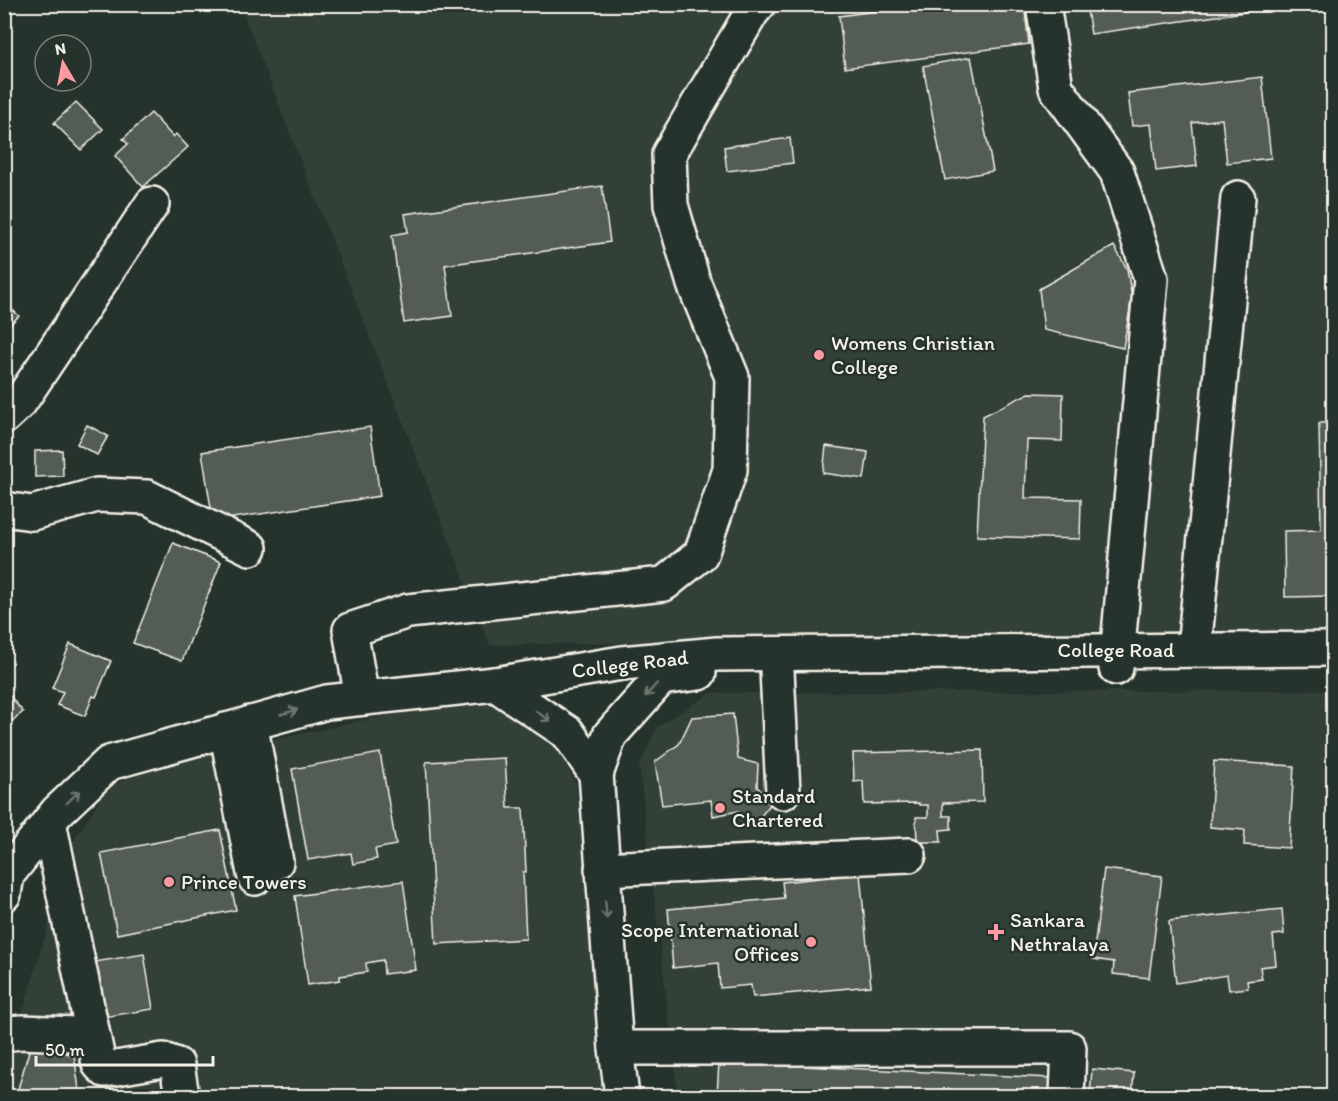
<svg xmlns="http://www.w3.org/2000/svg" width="1338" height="1101" font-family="Itim,sans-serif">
	<rect width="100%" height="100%" fill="#26332d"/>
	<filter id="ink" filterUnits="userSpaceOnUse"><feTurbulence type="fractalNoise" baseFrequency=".0167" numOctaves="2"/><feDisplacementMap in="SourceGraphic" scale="12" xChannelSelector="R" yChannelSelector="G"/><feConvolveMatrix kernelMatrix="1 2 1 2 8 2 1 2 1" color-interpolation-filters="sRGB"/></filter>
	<g filter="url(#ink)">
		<g fill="#333f39">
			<path d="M 240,5 L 1333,5 L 1333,631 L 490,645 Z"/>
			<path d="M 1333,690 L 1333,1096 L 678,1096 L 639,767 L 657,727 L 711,693 Z"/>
			<path d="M 510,702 L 548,730 L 576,784 L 611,1096 L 5,1096 L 4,1075 L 73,842 L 107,788 L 151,767 L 387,715 Z"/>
		</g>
		<g fill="#525c55" stroke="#f4f1e8" stroke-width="1.5">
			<path d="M 929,4 L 1024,4 L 1029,44 L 845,68 L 839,16 Z"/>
			<path d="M 1086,4 L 1258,4 L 1258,10 L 1091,34 Z"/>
			<path d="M 971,57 L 993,171 L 945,180 L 923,66 Z"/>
			<path d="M 1262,77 L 1271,158 L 1227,163 L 1222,119 L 1192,123 L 1197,166 L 1156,171 L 1151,124 L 1132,126 L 1128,93 Z"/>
			<path d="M 76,102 L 103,129 L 81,150 L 54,123 Z"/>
			<path d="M 151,113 L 173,137 L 176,134 L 188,147 L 143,187 L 115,156 L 128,144 L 123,139 Z"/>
			<path d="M 790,138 L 793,163 L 727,171 L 724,147 Z"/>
			<path d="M 602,186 L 610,242 L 445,265 L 452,316 L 404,323 L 392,235 L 408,232 L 405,214 Z"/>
			<path d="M 1114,246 L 1127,269 L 1132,298 L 1123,348 L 1044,330 L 1039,289 Z"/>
			<path d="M 4,302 L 19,316 L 4,330 Z"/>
			<path d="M 1029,393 L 1063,394 L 1062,441 L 1027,440 L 1025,498 L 1081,499 L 1080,539 L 977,536 L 983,416 Z"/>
			<path d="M 1319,423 L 1334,423 L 1334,596 L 1285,597 L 1284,531 L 1321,530 Z"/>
			<path d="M 87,425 L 108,436 L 97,455 L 77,444 Z"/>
			<path d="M 370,427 L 380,496 L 213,521 L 202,452 Z"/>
			<path d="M 826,446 L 868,452 L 864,479 L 823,473 Z"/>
			<path d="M 62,450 L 63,476 L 35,477 L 35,451 Z"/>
			<path d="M 173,543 L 221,562 L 182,661 L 133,643 Z"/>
			<path d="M 70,644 L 111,661 L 96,697 L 93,696 L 85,716 L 57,705 L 63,692 L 52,688 Z"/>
			<path d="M 10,696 L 23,712 L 4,728 L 4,701 Z"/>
			<path d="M 733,714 L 738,759 L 758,764 L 757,787 L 774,800 L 754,824 L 738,811 L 713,816 L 711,800 L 662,805 L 655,762 L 679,744 L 692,717 Z"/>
			<path d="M 982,750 L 983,802 L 943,803 L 943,816 L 951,816 L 951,829 L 940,830 L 941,842 L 917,842 L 916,817 L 928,817 L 928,805 L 919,805 L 919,803 L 864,804 L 863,781 L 854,782 L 853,753 Z"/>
			<path d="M 380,753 L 396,845 L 375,849 L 377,859 L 353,864 L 351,853 L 308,860 L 292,769 Z"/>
			<path d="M 505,758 L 508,808 L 523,808 L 526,872 L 523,872 L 526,939 L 436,944 L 426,762 Z"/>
			<path d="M 1214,761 L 1294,766 L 1289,848 L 1244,845 L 1245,830 L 1210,827 Z"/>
			<path d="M 220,830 L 236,910 L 117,934 L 101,853 Z"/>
			<path d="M 1104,869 L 1162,876 L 1149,978 L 1113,974 L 1114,962 L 1093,959 Z"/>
			<path d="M 860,874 L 871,986 L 753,997 L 751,985 L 720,988 L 718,963 L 673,968 L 668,909 L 784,898 L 782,882 Z"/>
			<path d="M 403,881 L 416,970 L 384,974 L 383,960 L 366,963 L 367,972 L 340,976 L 340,980 L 308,985 L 295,896 Z"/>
			<path d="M 1282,909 L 1284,934 L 1273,935 L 1276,965 L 1260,967 L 1262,979 L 1247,981 L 1248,988 L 1229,990 L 1227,975 L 1176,983 L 1169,921 Z"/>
			<path d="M 144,954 L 153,1009 L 97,1018 L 88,963 Z"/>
			<path d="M 31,1044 L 74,1055 L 80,1096 L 16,1096 Z"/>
			<path d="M 719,1062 L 1052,1078 L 1051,1096 L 717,1096 Z"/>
			<path d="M 1092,1069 L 1134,1073 L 1132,1096 L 1090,1096 Z"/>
		</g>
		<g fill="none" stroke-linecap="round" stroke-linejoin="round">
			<g stroke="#f4f1e8" stroke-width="38">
				<g id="minor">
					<path d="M 1043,4 L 1056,88 L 1117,172 L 1151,279 L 1116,668"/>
					<path d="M 4,417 L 20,402 L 152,204"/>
					<path d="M 4,509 L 32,513 L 97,495 L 147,497 L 250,548"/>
					<path d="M 1194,649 L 1238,198"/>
					<path d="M 777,670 L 783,792"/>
					<path d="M 362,698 L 350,630 L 408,611 L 664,584 L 701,554 L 730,470 L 732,377 L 694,284 L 671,205 L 669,154 L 752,12 L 759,4"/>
					<path d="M 250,723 L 276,862"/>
					<path d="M 226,730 L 255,878"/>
					<path d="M 49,822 L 99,1064 L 105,1070 L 163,1060 L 177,1065 L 182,1096"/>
					<path d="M 602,869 L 909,855"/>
					<path d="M 4,1034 L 21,1032 L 76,1034"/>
					<path d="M 616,1048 L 1069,1048 L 1067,1096"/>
				</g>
			</g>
			<g stroke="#f4f1e8" stroke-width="38">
				<g id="major">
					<path d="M 495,684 L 568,733 L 596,774 L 616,1048 L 622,1096"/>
					<path d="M 596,774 L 610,735 L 661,678 L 699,673"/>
					<path d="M 4,894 L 7,875 L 57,812 L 109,763 L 327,702 L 495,684 L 622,663 L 717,654 L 1334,649"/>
				</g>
			</g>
			<use href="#minor" stroke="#26332d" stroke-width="33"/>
			<use href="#major" stroke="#26332d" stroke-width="33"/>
		</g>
		<defs><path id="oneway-shaft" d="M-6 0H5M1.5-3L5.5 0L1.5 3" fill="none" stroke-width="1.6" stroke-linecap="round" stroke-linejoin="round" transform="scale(1.5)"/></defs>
		<g stroke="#6e766e">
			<use href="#oneway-shaft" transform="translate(651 690) rotate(132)"/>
			<use href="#oneway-shaft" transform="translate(289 712) rotate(-16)"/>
			<use href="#oneway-shaft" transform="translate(543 716) rotate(34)"/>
			<use href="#oneway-shaft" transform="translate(73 797) rotate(-44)"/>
			<use href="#oneway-shaft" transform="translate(606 910) rotate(85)"/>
		</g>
	</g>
	<g fill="#ff9aa2" stroke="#26332d" stroke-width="2">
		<circle cx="819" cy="355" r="6"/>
		<circle cx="720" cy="808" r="6"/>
		<circle cx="169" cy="882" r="6"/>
		<path d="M993 923h6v6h6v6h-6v6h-6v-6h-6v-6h6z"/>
		<circle cx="811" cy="942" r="6"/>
	</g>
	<g text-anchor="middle" stroke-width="5" stroke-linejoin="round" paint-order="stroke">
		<g font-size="21" fill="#f4f1e8" stroke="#26332d" text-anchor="start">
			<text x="831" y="350">Womens Christian<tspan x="831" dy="24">College</tspan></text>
			<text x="732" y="803">Standard<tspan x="732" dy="24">Chartered</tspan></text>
			<text x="181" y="889">Prince Towers</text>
			<text x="1010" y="927">Sankara<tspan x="1010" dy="24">Nethralaya</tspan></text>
			<text x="799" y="937" text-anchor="end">Scope International<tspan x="799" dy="24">Offices</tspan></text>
		</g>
		<g font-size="21" fill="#f4f1e8" stroke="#26332d">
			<text x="1116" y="657">College Road</text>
			<text transform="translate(630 664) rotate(-7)" y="7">College Road</text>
		</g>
	</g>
	<rect width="1338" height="1101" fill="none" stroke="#26332d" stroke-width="24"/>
	<rect x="12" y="12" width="1314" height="1077" fill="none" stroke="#f4f1e8" stroke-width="2" filter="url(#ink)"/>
	<g transform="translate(63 63) rotate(350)"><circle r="28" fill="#26332d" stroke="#787f78" stroke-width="1.5"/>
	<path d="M0-4.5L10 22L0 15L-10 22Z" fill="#ff9aa2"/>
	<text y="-9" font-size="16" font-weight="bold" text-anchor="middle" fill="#f4f1e8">N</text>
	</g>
	<path d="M36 1056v9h177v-9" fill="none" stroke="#f4f1e8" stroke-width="3"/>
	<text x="45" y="1056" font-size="18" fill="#f4f1e8" stroke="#26332d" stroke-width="4.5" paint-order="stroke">50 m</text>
</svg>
